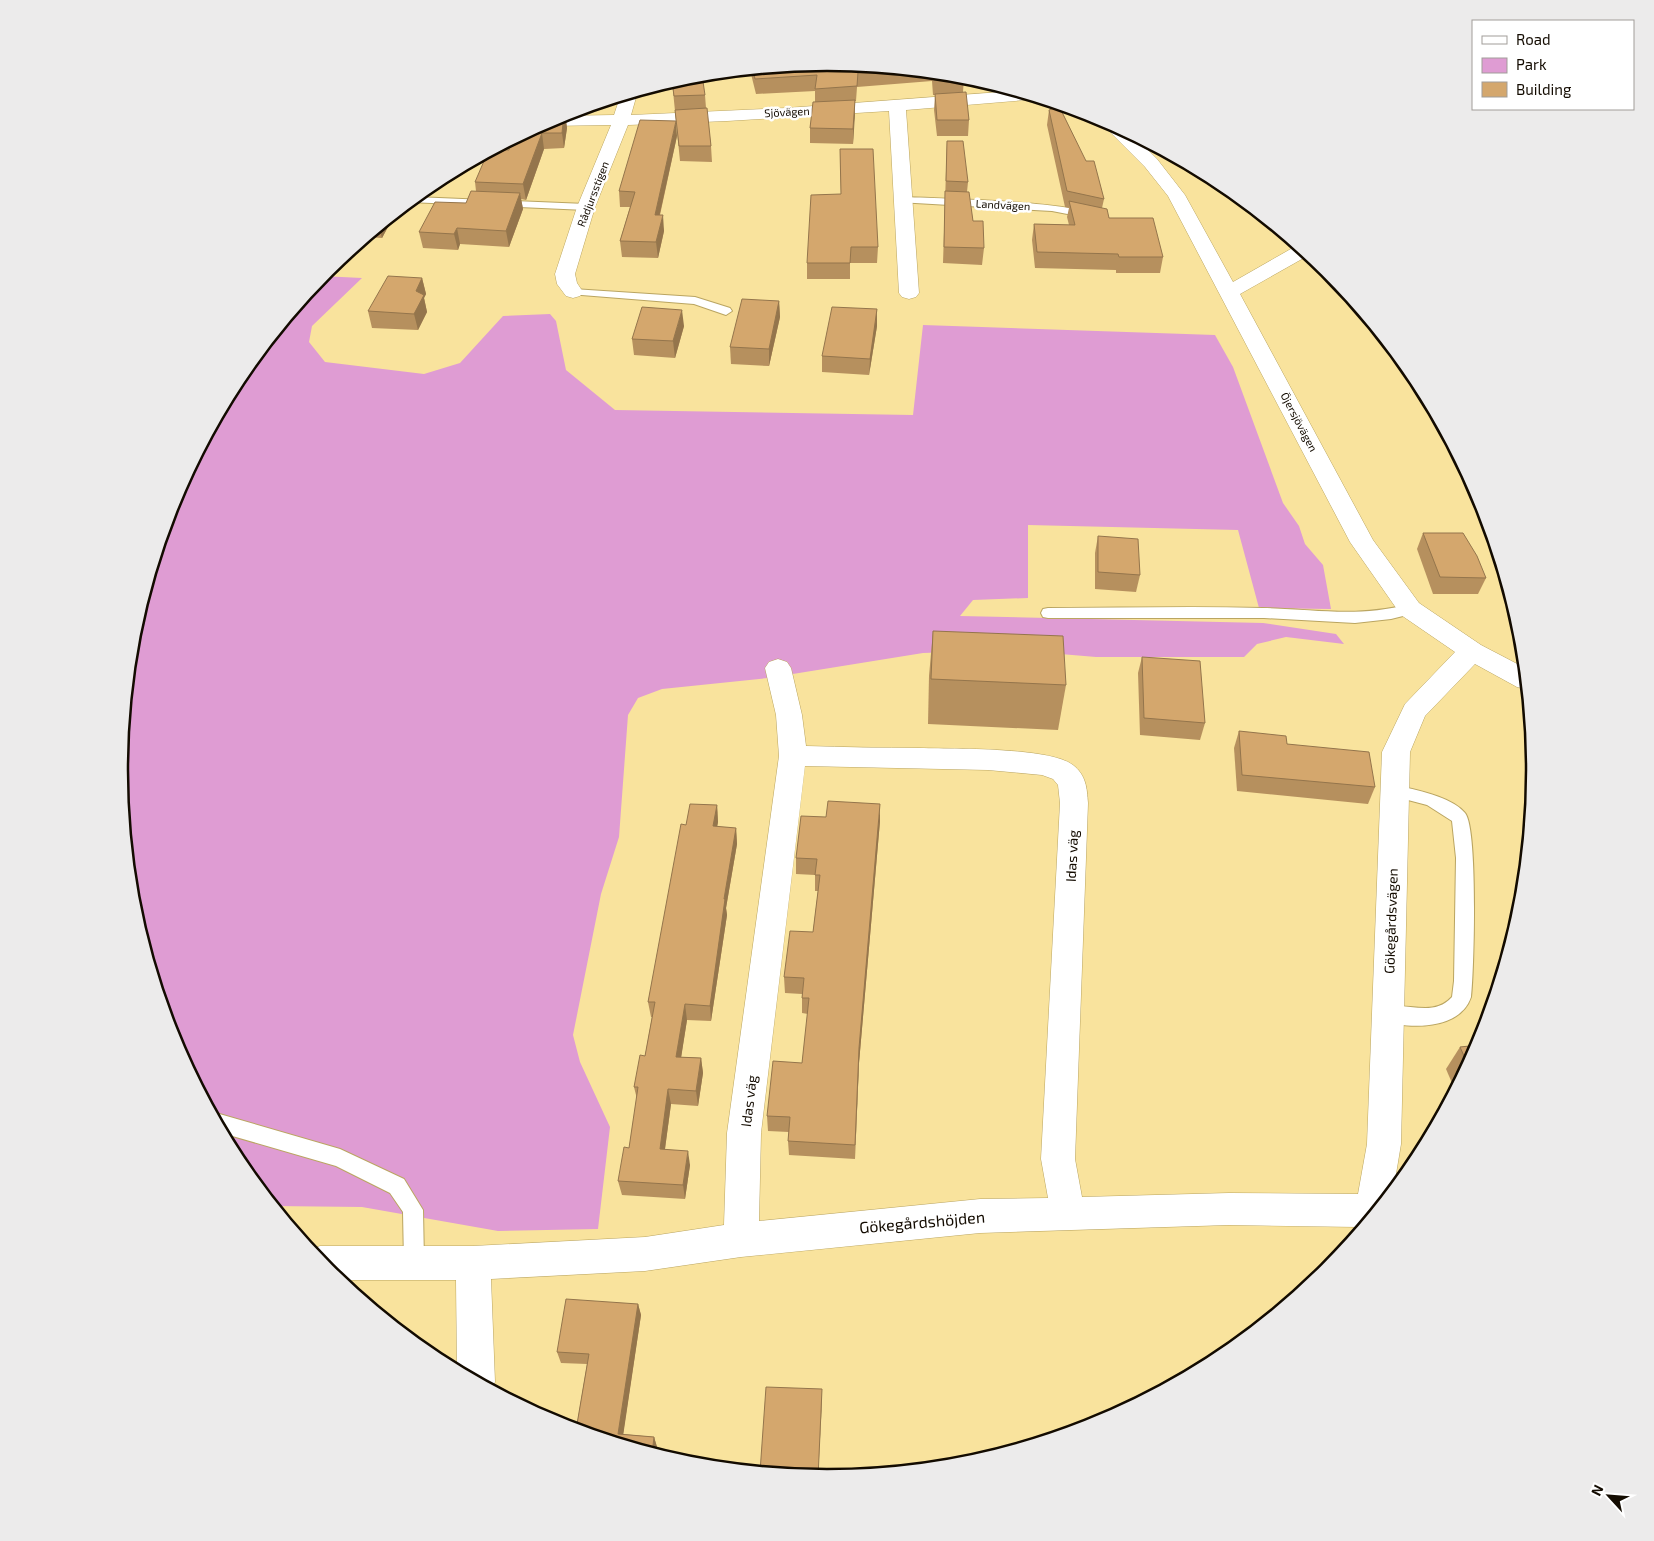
<svg xmlns="http://www.w3.org/2000/svg" width="1654" height="1541" font-family="'Exo 2',sans-serif">
	<rect width="100%" height="100%" fill="#f9e39d"/>
	<path fill="#df9cd3" d="M 321,276 L 362,278 L 312,326 L 309,342 L 325,362 L 424,374 L 460,363 L 503,316 L 550,314 L 556,321 L 566,370 L 615,410 L 913,415 L 923,325 L 1215,335 L 1233,367 L 1283,503 L 1299,526 L 1305,544 L 1323,565 L 1331,609 L 1259,608 L 1238,530 L 1028,525 L 1028,598 L 973,600 L 960,616 L 1263,623 L 1336,634 L 1344,644 L 1286,637 L 1257,644 L 1244,657 L 1096,657 L 1012,650 L 923,653 L 768,678 L 662,689 L 638,698 L 628,715 L 619,837 L 601,894 L 573,1035 L 580,1062 L 610,1127 L 598,1229 L 498,1231 L 362,1207 L 273,1206 L 238,1164 L 173,1041 L 133,908 L 119,770 L 133,632 L 173,499 L 238,377 Z"/>
	<g fill="none" stroke-linecap="round" stroke-linejoin="round">
		<g stroke="#baa561" stroke-width="2">
			<g id="lane">
				<path d="M 415,197 L 586,204 L 591,207 L 586,210 L 409,202 Z"/>
				<path d="M 902,197 C 931,198 1080,202 1093,215 L 1088,218 L 1052,211 L 898,202 L 897,200 Z"/>
				<path d="M 573,289 L 695,297 L 730,308 L 732,311 L 726,315 L 694,304 L 569,294 L 567,292 Z"/>
				<path d="M 1410,604 L 1415,605 L 1417,609 L 1415,613 L 1391,619 L 1355,623 L 1264,618 L 1048,618 L 1043,617 L 1041,613 L 1043,609 L 1048,608 C 1119,608 1191,606 1262,608 C 1314,609 1358,618 1410,604 Z"/>
				<path d="M 1395,785 C 1415,790 1451,796 1465,813 C 1478,828 1474,972 1471,997 C 1460,1030 1409,1030 1381,1020 L 1379,1014 L 1381,1008 C 1405,1000 1432,1019 1452,997 L 1454,981 L 1456,858 L 1452,821 L 1427,805 L 1389,795 L 1387,791 L 1389,787 Z"/>
				<path d="M 216,1113 L 340,1149 L 404,1179 L 423,1210 L 424,1262 L 421,1269 L 414,1272 L 407,1269 L 404,1262 L 403,1212 L 390,1193 L 336,1166 L 222,1133 L 212,1115 Z"/>
			</g>
		</g>
		<g stroke="#baa561" stroke-width="1">
			<g id="street">
				<path d="M 1014,91 L 1033,97 L 1026,100 L 906,110 L 919,293 L 916,297 L 909,299 L 902,297 L 899,293 L 889,111 L 727,121 L 628,125 L 595,207 L 575,274 L 577,283 L 583,292 L 580,296 L 573,298 L 566,296 L 557,284 L 555,274 L 577,207 L 611,125 L 548,126 L 542,124 L 558,116 L 614,115 L 620,97 L 636,92 L 637,94 L 631,115 L 787,108 Z"/>
				<path d="M 1105,120 L 1133,135 L 1157,159 L 1185,195 L 1233,282 L 1296,246 L 1309,255 L 1240,294 L 1373,540 L 1419,603 L 1481,645 L 1525,668 L 1526,689 L 1517,687 L 1475,664 L 1425,716 L 1410,752 L 1401,1144 L 1393,1192 L 1361,1231 L 1358,1227 L 1229,1225 L 980,1233 L 741,1257 L 645,1271 L 491,1279 L 495,1382 L 491,1390 L 457,1372 L 456,1280 L 338,1280 L 326,1271 L 309,1250 L 320,1246 L 473,1246 L 645,1237 L 724,1225 L 727,1133 L 779,756 L 776,715 L 765,668 L 769,662 L 778,659 L 787,662 L 791,668 L 802,715 L 806,746 C 844,747 882,748 920,748 C 952,749 1050,747 1073,765 C 1086,775 1087,788 1088,803 L 1075,1159 L 1082,1197 L 1229,1193 L 1358,1194 L 1367,1144 L 1382,752 L 1405,704 L 1455,652 L 1401,615 L 1350,542 L 1168,196 L 1145,167 L 1105,127 L 1103,123 ZM 805,766 L 988,770 L 1042,775 L 1053,779 L 1058,785 L 1060,803 L 1041,1159 L 1048,1198 L 980,1199 L 759,1221 L 761,1133 Z"/>
			</g>
		</g>
		<use href="#lane" fill="#fff" fill-rule="evenodd"/>
		<use href="#street" fill="#fff" fill-rule="evenodd"/>
	</g>
	<g fill="#b6905e">
		<path d="M 827,62 L 963,76 L 964,78 L 963,92 L 969,120 L 968,136 L 937,136 L 934,110 L 935,95 L 933,95 L 932,81 L 857,87 L 856,101 L 855,101 L 853,144 L 810,143 L 810,128 L 815,102 L 815,91 L 756,94 L 750,70 Z"/>
		<path d="M 689,76 L 705,95 L 706,108 L 711,146 L 712,162 L 680,161 L 672,81 Z"/>
		<path d="M 1049,110 L 1104,199 L 1102,208 L 1109,218 L 1163,257 L 1160,273 L 1116,273 L 1116,270 L 1035,268 L 1032,240 L 1034,224 L 1069,225 L 1067,217 L 1069,208 L 1065,207 L 1047,125 Z"/>
		<path d="M 568,113 L 568,114 L 565,114 L 567,128 L 564,148 L 544,149 L 526,200 L 521,199 L 523,209 L 509,247 L 460,244 L 458,250 L 423,248 L 419,232 L 466,203 L 476,191 L 475,182 L 556,116 Z"/>
		<path d="M 677,136 L 660,215 L 664,231 L 658,258 L 622,257 L 620,241 L 630,207 L 620,207 L 619,191 Z"/>
		<path d="M 947,141 L 968,182 L 967,192 L 973,221 L 984,248 L 982,265 L 943,263 Z"/>
		<path d="M 840,149 L 878,247 L 877,263 L 850,263 L 850,279 L 807,279 L 807,263 L 841,194 Z"/>
		<path d="M 1216,180 L 1221,182 L 1227,188 L 1218,183 Z"/>
		<path d="M 396,212 L 382,238 L 366,237 Z"/>
		<path d="M 422,278 L 426,294 L 424,298 L 427,312 L 418,330 L 372,328 L 368,311 Z"/>
		<path d="M 779,301 L 780,317 L 769,366 L 731,364 L 730,347 Z"/>
		<path d="M 877,309 L 877,326 L 869,375 L 822,372 L 822,356 Z"/>
		<path d="M 684,326 L 675,358 L 634,355 L 632,339 Z"/>
		<path d="M 1423,533 L 1486,578 L 1478,594 L 1433,594 L 1417,549 Z"/>
		<path d="M 1098,536 L 1140,575 L 1136,592 L 1095,589 L 1095,553 Z"/>
		<path d="M 1496,550 L 1507,586 L 1506,586 L 1494,556 Z"/>
		<path d="M 933,631 L 1066,685 L 1058,730 L 928,724 L 929,676 Z"/>
		<path d="M 1142,657 L 1205,723 L 1200,740 L 1140,735 L 1138,673 Z"/>
		<path d="M 1239,731 L 1287,744 L 1375,787 L 1368,804 L 1237,791 L 1234,748 Z"/>
		<path d="M 717,805 L 718,822 L 717,827 L 736,828 L 737,844 L 726,908 L 727,915 L 711,1021 L 687,1020 L 681,1057 L 701,1058 L 703,1073 L 698,1106 L 671,1104 L 665,1149 L 690,1165 L 685,1199 L 622,1195 L 618,1181 L 629,1148 L 637,1099 L 634,1087 L 645,1056 L 652,1017 L 651,1017 L 648,1002 L 686,825 Z"/>
		<path d="M 880,821 L 859,1063 L 855,1159 L 789,1155 L 788,1141 L 789,1132 L 768,1131 L 767,1116 L 802,1063 L 808,1014 L 802,1013 L 802,994 L 785,993 L 784,977 L 813,932 L 818,891 L 815,891 L 815,875 L 796,874 L 796,858 Z"/>
		<path d="M 1479,1045 L 1455,1090 L 1446,1069 L 1460,1047 Z"/>
		<path d="M 638,1304 L 641,1315 L 623,1434 L 654,1437 L 657,1447 L 656,1455 L 573,1430 L 576,1430 L 587,1364 L 561,1363 L 557,1352 Z"/>
	</g>
	<g fill="#94754c">
		<path d="M 855,100 L 855,115 L 853,144 L 853,129 Z"/>
		<path d="M 565,114 L 567,128 L 564,148 L 562,133 Z"/>
		<path d="M 676,121 L 677,136 L 656,231 L 655,215 Z"/>
		<path d="M 542,133 L 544,149 L 526,200 L 523,184 Z"/>
		<path d="M 520,193 L 523,209 L 509,247 L 506,231 Z"/>
		<path d="M 396,212 L 382,238 L 379,227 Z"/>
		<path d="M 663,215 L 664,231 L 658,258 L 656,242 Z"/>
		<path d="M 457,228 L 460,244 L 458,250 L 454,234 Z"/>
		<path d="M 422,278 L 426,294 L 424,298 L 427,312 L 418,330 L 414,314 L 416,291 Z"/>
		<path d="M 779,301 L 780,317 L 769,366 L 769,349 Z"/>
		<path d="M 877,309 L 877,326 L 869,375 L 870,359 Z"/>
		<path d="M 682,310 L 684,326 L 675,358 L 673,341 Z"/>
		<path d="M 880,804 L 880,821 L 859,1063 L 855,1159 L 859,1048 Z"/>
		<path d="M 717,805 L 718,822 L 714,842 L 713,826 Z"/>
		<path d="M 736,828 L 737,844 L 726,908 L 727,915 L 711,1021 L 710,1006 L 724,899 Z"/>
		<path d="M 685,1004 L 687,1020 L 679,1071 L 676,1057 Z"/>
		<path d="M 701,1058 L 703,1073 L 698,1106 L 696,1091 Z"/>
		<path d="M 668,1089 L 671,1104 L 663,1163 L 660,1149 Z"/>
		<path d="M 688,1151 L 690,1165 L 685,1199 L 683,1185 Z"/>
		<path d="M 638,1304 L 641,1315 L 622,1443 L 618,1434 Z"/>
		<path d="M 822,1389 L 822,1401 L 818,1478 Z"/>
		<path d="M 654,1437 L 657,1447 L 656,1455 L 652,1454 Z"/>
	</g>
	<g fill="#d4a76d" stroke="#94754c">
		<path d="M 827,62 L 893,69 L 858,72 L 857,86 L 815,89 L 817,75 L 755,79 L 753,70 Z"/>
		<path d="M 933,73 L 963,76 L 964,78 L 934,80 Z"/>
		<path d="M 702,75 L 705,95 L 674,96 L 672,81 L 689,76 Z"/>
		<path d="M 966,92 L 969,120 L 937,120 L 935,94 Z"/>
		<path d="M 855,100 L 853,129 L 810,128 L 813,102 Z"/>
		<path d="M 1059,106 L 1086,161 L 1094,161 L 1104,199 L 1067,191 L 1049,110 Z"/>
		<path d="M 707,108 L 711,146 L 679,146 L 675,110 Z"/>
		<path d="M 564,114 L 562,133 L 542,133 L 523,184 L 475,182 L 487,154 L 494,149 L 509,150 L 510,141 L 556,116 Z"/>
		<path d="M 640,120 L 676,121 L 655,215 L 663,215 L 656,242 L 620,241 L 635,192 L 619,191 Z"/>
		<path d="M 947,141 L 963,141 L 968,182 L 946,181 Z"/>
		<path d="M 840,149 L 873,149 L 878,247 L 851,247 L 850,263 L 807,263 L 811,195 L 841,194 Z"/>
		<path d="M 471,191 L 520,193 L 506,231 L 457,228 L 454,234 L 419,232 L 435,202 L 466,203 Z"/>
		<path d="M 945,191 L 969,192 L 973,221 L 983,221 L 984,248 L 944,247 Z"/>
		<path d="M 1069,201 L 1107,209 L 1109,218 L 1153,218 L 1163,257 L 1119,257 L 1118,254 L 1037,252 L 1034,224 L 1075,225 Z"/>
		<path d="M 388,276 L 422,278 L 416,291 L 424,295 L 414,314 L 368,311 Z"/>
		<path d="M 742,299 L 779,301 L 769,349 L 730,347 Z"/>
		<path d="M 642,307 L 682,310 L 673,341 L 632,339 Z"/>
		<path d="M 832,307 L 877,309 L 870,359 L 822,356 Z"/>
		<path d="M 1423,533 L 1463,533 L 1477,556 L 1486,578 L 1440,577 Z"/>
		<path d="M 1098,536 L 1138,539 L 1140,575 L 1098,572 Z"/>
		<path d="M 933,631 L 1063,636 L 1066,685 L 931,679 Z"/>
		<path d="M 1142,657 L 1200,661 L 1205,723 L 1144,718 Z"/>
		<path d="M 1239,731 L 1286,736 L 1287,744 L 1369,752 L 1375,787 L 1242,775 Z"/>
		<path d="M 828,801 L 880,804 L 859,1048 L 855,1145 L 788,1141 L 790,1117 L 767,1116 L 773,1061 L 802,1063 L 809,998 L 802,998 L 804,978 L 784,977 L 790,931 L 813,932 L 820,875 L 815,875 L 817,859 L 796,858 L 801,816 L 826,817 Z"/>
		<path d="M 690,804 L 717,805 L 713,826 L 736,828 L 724,899 L 725,899 L 710,1006 L 685,1004 L 676,1057 L 701,1058 L 696,1091 L 668,1089 L 660,1149 L 688,1151 L 683,1185 L 618,1181 L 624,1147 L 629,1148 L 638,1087 L 634,1087 L 640,1055 L 645,1056 L 655,1002 L 648,1002 L 681,824 L 686,825 Z"/>
		<path d="M 1479,1045 L 1468,1065 L 1460,1047 Z"/>
		<path d="M 566,1299 L 638,1304 L 618,1434 L 654,1437 L 652,1454 L 573,1430 L 576,1430 L 589,1354 L 557,1352 Z"/>
		<path d="M 766,1387 L 822,1389 L 818,1478 L 760,1472 Z"/>
	</g>
	<g text-anchor="middle" stroke-width="5" stroke-linejoin="round" paint-order="stroke">
		<g font-size="11" fill="#130b00" stroke="#fff">
			<text transform="translate(787 112) rotate(-3)" y="4">Sjövägen</text>
			<text transform="translate(593 194) rotate(-69)" y="4">Rådjursstigen</text>
			<text transform="translate(1003 205) rotate(3)" y="4">Landvägen</text>
			<text transform="translate(1299 422) rotate(62)" y="4">Öjersjövägen</text>
		</g>
		<g font-size="14" fill="#130b00" stroke="#fff">
			<text transform="translate(1072 856) rotate(-87)" y="5">Idas väg</text>
			<text transform="translate(1391 921) rotate(-88)" y="5">Gökegårdsvägen</text>
			<text transform="translate(749 1101) rotate(-83)" y="5">Idas väg</text>
		</g>
		<g font-size="16" fill="#130b00" stroke="#fff">
			<text transform="translate(922 1222) rotate(-5)" y="6">Gökegårdshöjden</text>
		</g>
	</g>
	<path d="M0 0H1654V1541H0ZM128 770a699 699 0 1 1 1398 0a699 699 0 1 1-1398 0Z" fill="#ecebeb" fill-rule="evenodd"/>
	<path fill="none" stroke="#130b00" stroke-width="2.5" d="M128 770a699 699 0 1 1 1398 0a699 699 0 1 1-1398 0Z"/>
	<rect x="1472" y="20" width="162" height="90" fill="#ffffff" stroke="#a19d99"/>
	<rect x="1482" y="36" width="25" height="8" fill="#ffffff" stroke="#a19d99"/>
	<text x="1516" y="45" font-size="15" fill="#130b00">Road</text>
	<rect x="1482" y="58" width="25" height="15" fill="#df9cd3" stroke="#a19d99"/>
	<text x="1516" y="70" font-size="15" fill="#130b00">Park</text>
	<rect x="1482" y="82" width="25" height="15" fill="#d4a76d" stroke="#a19d99"/>
	<text x="1516" y="95" font-size="15" fill="#130b00">Building</text>
	<g transform="translate(1609 1496) rotate(296)" stroke="#ffffff" stroke-width="4" paint-order="stroke">
	<path d="M0-4L9 19L0 12L-9 19Z" fill="#130b00"/>
	<text y="-8" font-size="14" font-weight="bold" text-anchor="middle" fill="#130b00">N</text>
	</g>
</svg>
